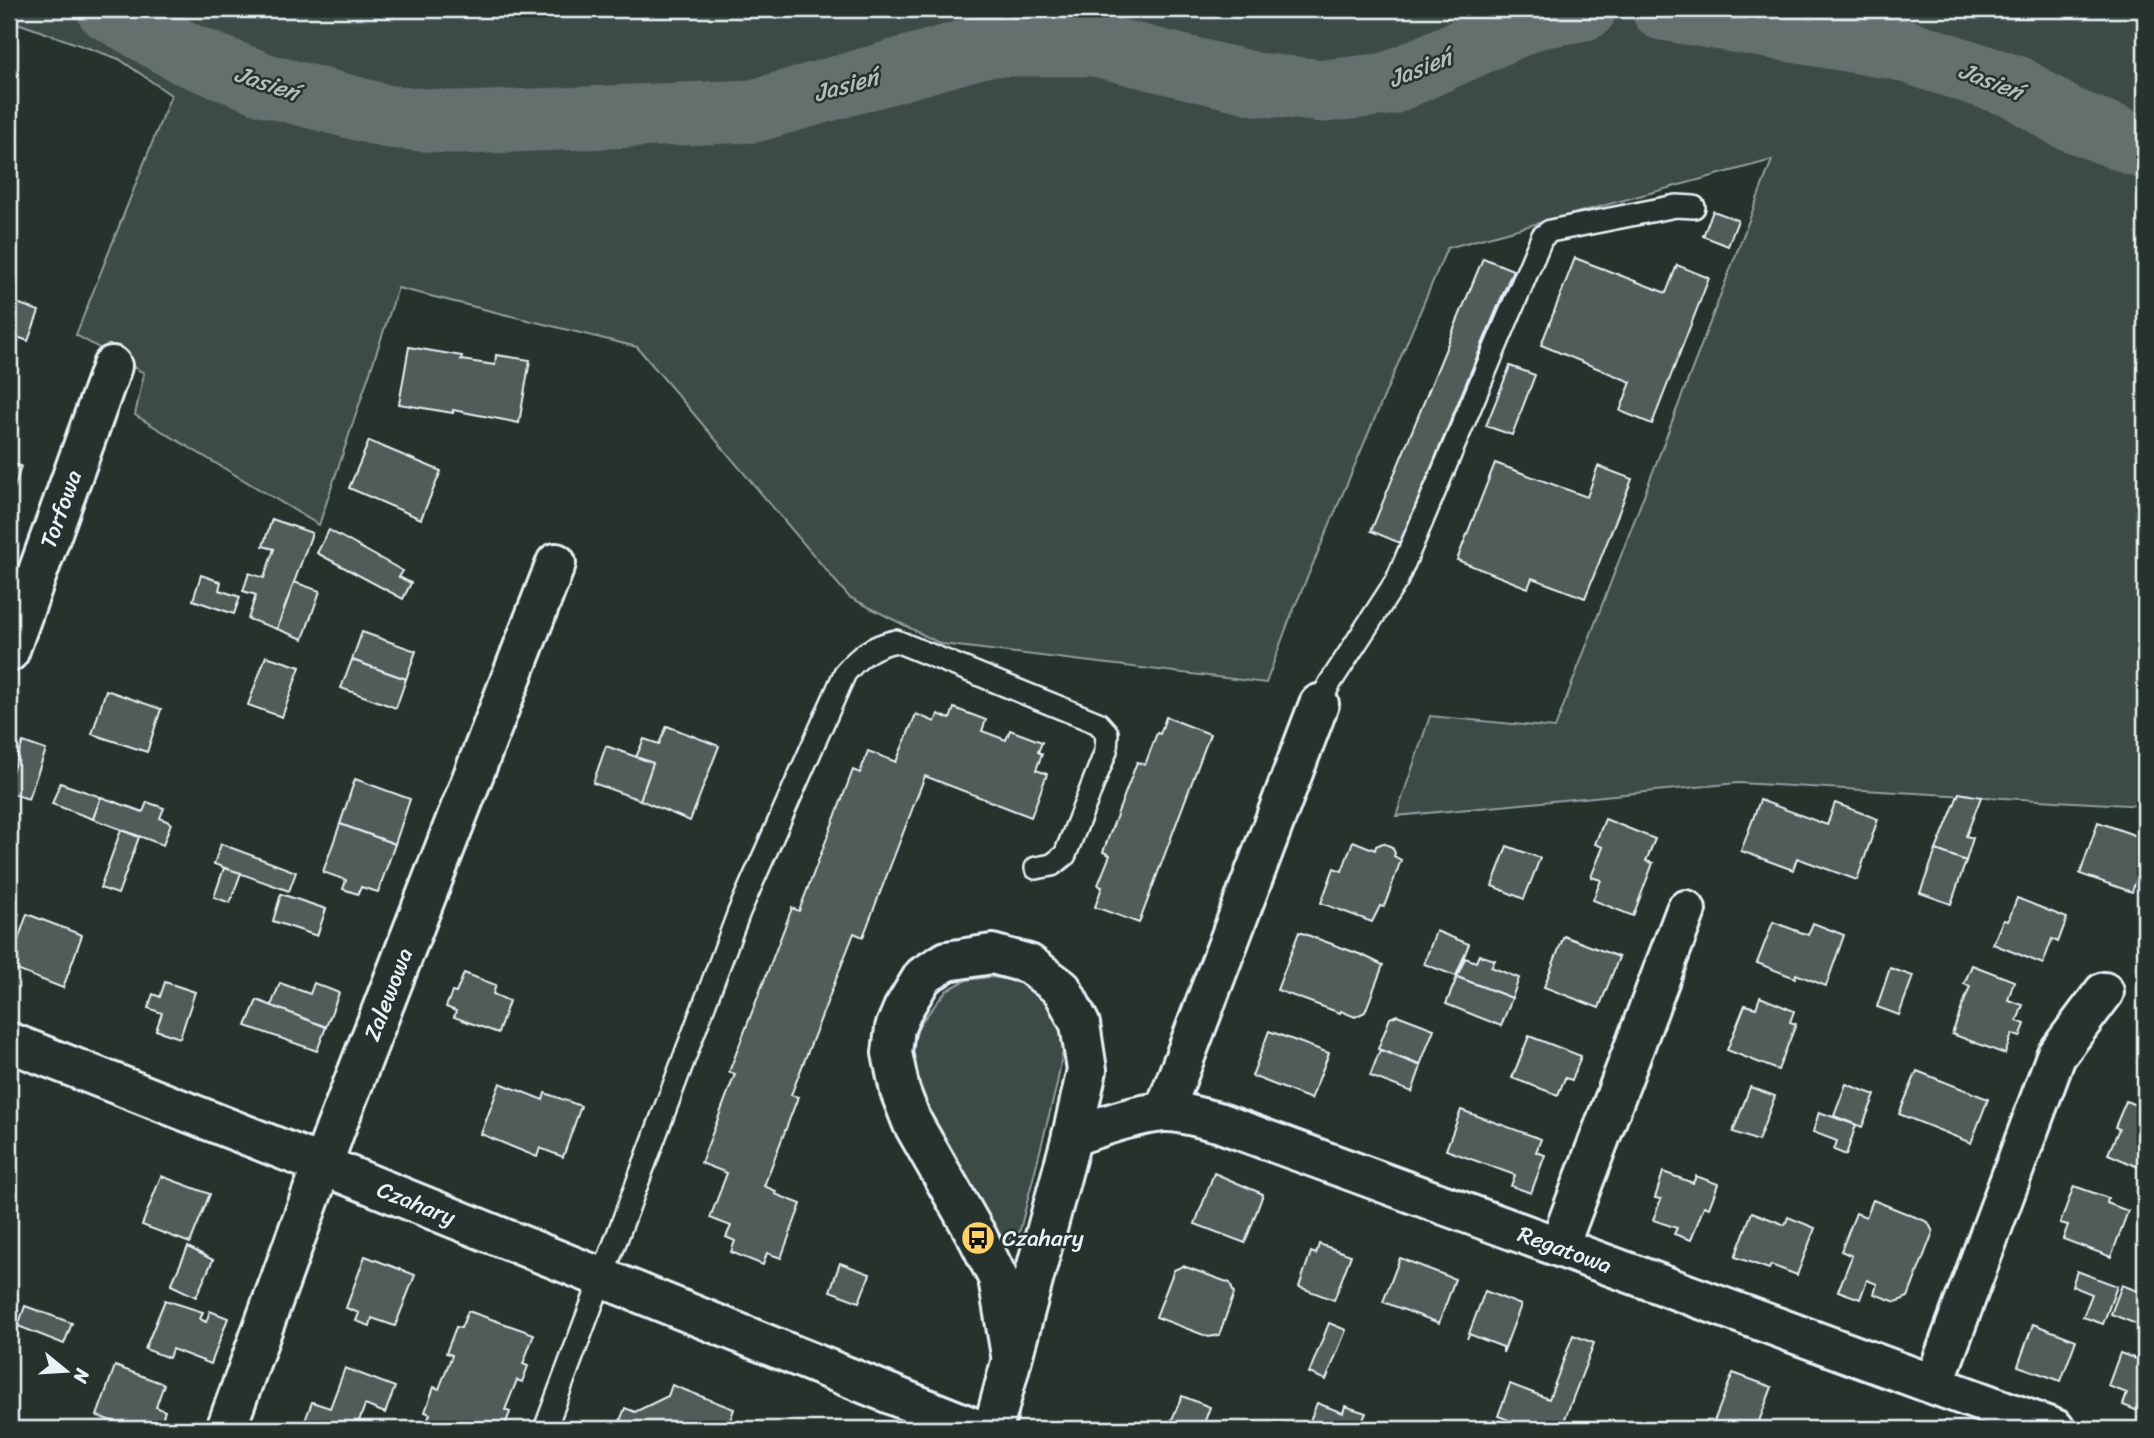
<svg xmlns="http://www.w3.org/2000/svg" width="2154" height="1438" font-family="Sriracha,sans-serif">
	<rect width="100%" height="100%" fill="#26332d"/>
	<filter id="ink" filterUnits="userSpaceOnUse"><feTurbulence type="fractalNoise" baseFrequency=".0143" numOctaves="2"/><feDisplacementMap in="SourceGraphic" scale="14" xChannelSelector="R" yChannelSelector="G"/><feConvolveMatrix kernelMatrix="1 2 1 2 8 2 1 2 1" color-interpolation-filters="sRGB"/></filter>
	<g filter="url(#ink)">
		<g fill="#3e4b47" stroke="#939ea0" stroke-width="2">
			<path d="M 9,9 L 2145,9 L 2145,806 L 1738,783 L 1396,816 L 1430,716 L 1555,728 L 1772,160 L 1447,248 L 1290,618 L 1266,683 L 941,644 L 849,597 L 637,347 L 398,288 L 319,525 L 135,415 L 144,373 L 76,335 L 171,95 L 119,59 L 9,20 Z"/>
			<path d="M 990,977 L 1017,980 L 1043,999 L 1060,1022 L 1064,1045 L 1057,1084 L 1020,1230 L 1017,1237 L 1013,1240 L 999,1234 L 917,1088 L 912,1048 L 919,1025 L 947,990 L 966,980 Z"/>
		</g>
		<g fill="none" stroke-linecap="round" stroke-linejoin="round">
			<g stroke="#636f6d" stroke-width="63">
				<path d="M 108,9 L 186,54 L 266,85 L 389,117 L 462,123 L 754,111 L 987,45 L 1095,45 L 1256,84 L 1324,91 L 1388,84 L 1534,18 L 1585,9"/>
				<path d="M 1663,9 L 1899,49 L 2016,87 L 2067,118 L 2145,148"/>
			</g>
		</g>
		<g fill="#505c59" stroke="#e8f1f8" stroke-width="2">
			<path d="M 1713,211 L 1738,220 L 1728,246 L 1703,236 Z"/>
			<path d="M 1483,258 L 1513,270 L 1400,543 L 1371,531 Z"/>
			<path d="M 1575,258 L 1666,293 L 1677,265 L 1709,278 L 1652,424 L 1620,411 L 1631,382 L 1541,345 Z"/>
			<path d="M 9,300 L 39,311 L 28,341 L 9,334 Z"/>
			<path d="M 409,347 L 462,356 L 461,360 L 495,365 L 496,355 L 530,360 L 519,423 L 453,410 L 453,413 L 399,404 Z"/>
			<path d="M 1510,366 L 1535,375 L 1512,435 L 1486,426 Z"/>
			<path d="M 369,441 L 441,471 L 421,519 L 349,488 Z"/>
			<path d="M 9,463 L 21,466 L 12,496 L 9,496 Z"/>
			<path d="M 1495,463 L 1587,497 L 1598,466 L 1632,479 L 1585,598 L 1532,578 L 1528,588 L 1457,560 Z"/>
			<path d="M 272,519 L 312,533 L 277,629 L 248,619 L 256,595 L 243,591 L 249,573 L 264,578 L 274,549 L 263,546 Z"/>
			<path d="M 329,530 L 403,571 L 399,577 L 411,583 L 403,599 L 317,553 Z"/>
			<path d="M 201,575 L 221,582 L 219,590 L 240,597 L 234,614 L 193,600 Z"/>
			<path d="M 294,582 L 320,591 L 303,639 L 277,629 Z"/>
			<path d="M 362,632 L 416,651 L 406,679 L 352,660 Z"/>
			<path d="M 266,656 L 300,667 L 282,717 L 248,705 Z"/>
			<path d="M 352,660 L 406,679 L 396,708 L 341,688 Z"/>
			<path d="M 106,690 L 161,709 L 147,752 L 92,734 Z"/>
			<path d="M 954,708 L 986,720 L 982,731 L 1006,740 L 1010,730 L 1042,742 L 1038,752 L 1042,754 L 1036,770 L 1047,774 L 1031,817 L 925,776 L 863,937 L 854,933 L 791,1095 L 798,1097 L 764,1186 L 776,1191 L 775,1194 L 801,1204 L 781,1258 L 767,1253 L 763,1265 L 731,1252 L 735,1241 L 726,1237 L 731,1226 L 710,1218 L 727,1173 L 701,1163 L 735,1074 L 729,1072 L 792,908 L 799,911 L 853,770 L 860,773 L 868,751 L 896,762 L 916,714 L 935,722 L 938,714 L 950,719 Z"/>
			<path d="M 1166,717 L 1210,734 L 1139,923 L 1095,907 L 1102,887 L 1098,885 L 1110,855 L 1103,852 L 1137,762 L 1145,765 L 1157,733 L 1160,734 Z"/>
			<path d="M 667,726 L 719,746 L 690,821 L 640,800 L 653,763 L 636,757 L 644,739 L 659,744 Z"/>
			<path d="M 23,742 L 46,750 L 28,799 L 9,792 L 9,780 Z"/>
			<path d="M 606,746 L 653,763 L 640,800 L 593,783 Z"/>
			<path d="M 355,779 L 410,799 L 395,844 L 340,824 Z"/>
			<path d="M 60,783 L 101,797 L 93,819 L 52,804 Z"/>
			<path d="M 1959,793 L 1981,797 L 1966,836 L 1973,838 L 1966,861 L 1936,850 Z"/>
			<path d="M 101,797 L 143,812 L 147,802 L 164,808 L 160,818 L 171,823 L 163,845 L 93,819 Z"/>
			<path d="M 1760,800 L 1827,825 L 1835,803 L 1878,819 L 1857,880 L 1797,858 L 1793,870 L 1741,851 Z"/>
			<path d="M 1605,819 L 1655,839 L 1646,861 L 1653,863 L 1633,916 L 1593,900 L 1601,880 L 1591,877 L 1603,847 L 1595,844 Z"/>
			<path d="M 2098,822 L 2145,839 L 2145,853 L 2132,892 L 2080,874 Z"/>
			<path d="M 340,824 L 395,844 L 378,892 L 361,887 L 358,894 L 343,889 L 346,880 L 323,872 Z"/>
			<path d="M 121,830 L 139,837 L 118,894 L 100,888 Z"/>
			<path d="M 1353,841 L 1375,850 L 1376,846 L 1383,843 L 1392,847 L 1395,853 L 1394,856 L 1401,860 L 1384,907 L 1380,906 L 1372,922 L 1321,903 L 1334,868 L 1342,871 Z"/>
			<path d="M 221,844 L 296,872 L 289,891 L 214,864 Z"/>
			<path d="M 1507,846 L 1540,858 L 1524,899 L 1492,886 Z"/>
			<path d="M 1936,850 L 1966,861 L 1951,904 L 1920,893 Z"/>
			<path d="M 224,868 L 241,873 L 230,903 L 214,897 Z"/>
			<path d="M 281,894 L 326,909 L 317,936 L 273,921 Z"/>
			<path d="M 2017,898 L 2067,918 L 2058,942 L 2052,939 L 2043,964 L 1993,944 L 2003,920 L 2008,921 Z"/>
			<path d="M 9,910 L 19,914 L 9,941 Z"/>
			<path d="M 27,914 L 82,935 L 63,988 L 9,967 Z"/>
			<path d="M 1773,922 L 1808,935 L 1813,923 L 1844,935 L 1826,986 L 1796,974 L 1795,978 L 1757,963 Z"/>
			<path d="M 1436,931 L 1469,944 L 1456,976 L 1424,964 Z"/>
			<path d="M 1299,932 L 1362,955 L 1383,965 L 1365,1012 L 1355,1017 L 1341,1011 L 1340,1013 L 1277,990 Z"/>
			<path d="M 1564,936 L 1619,957 L 1599,1008 L 1544,987 Z"/>
			<path d="M 1479,955 L 1495,960 L 1491,967 L 1519,978 L 1512,998 L 1457,977 L 1465,958 L 1476,962 Z"/>
			<path d="M 1972,965 L 2014,981 L 2008,1000 L 2023,1005 L 2017,1021 L 2025,1024 L 2020,1037 L 2012,1034 L 2005,1054 L 1952,1034 L 1970,986 L 1964,984 Z"/>
			<path d="M 1890,968 L 1913,976 L 1899,1015 L 1877,1007 Z"/>
			<path d="M 464,973 L 496,985 L 493,994 L 509,1001 L 498,1033 L 454,1017 L 456,1011 L 446,1007 L 452,992 L 456,993 Z"/>
			<path d="M 1457,977 L 1512,998 L 1501,1026 L 1446,1004 Z"/>
			<path d="M 165,982 L 195,992 L 180,1038 L 156,1030 L 162,1013 L 148,1008 L 153,994 L 160,997 Z"/>
			<path d="M 280,983 L 310,994 L 314,983 L 339,993 L 326,1027 L 271,1006 Z"/>
			<path d="M 1760,997 L 1794,1011 L 1790,1022 L 1796,1024 L 1778,1070 L 1727,1050 L 1745,1005 L 1756,1008 Z"/>
			<path d="M 257,1000 L 326,1027 L 317,1051 L 246,1026 Z"/>
			<path d="M 1397,1015 L 1434,1029 L 1420,1065 L 1378,1049 L 1390,1018 Z"/>
			<path d="M 1269,1031 L 1329,1053 L 1311,1099 L 1252,1076 Z"/>
			<path d="M 1529,1036 L 1581,1056 L 1572,1080 L 1565,1078 L 1558,1095 L 1512,1078 Z"/>
			<path d="M 2145,1041 L 2145,1065 L 2137,1062 Z"/>
			<path d="M 1380,1050 L 1421,1066 L 1412,1092 L 1370,1076 Z"/>
			<path d="M 1917,1071 L 1988,1099 L 1971,1143 L 1899,1114 Z"/>
			<path d="M 500,1083 L 543,1100 L 545,1093 L 581,1106 L 563,1157 L 540,1148 L 537,1157 L 481,1134 Z"/>
			<path d="M 1846,1084 L 1875,1095 L 1862,1127 L 1834,1116 Z"/>
			<path d="M 1750,1087 L 1775,1096 L 1758,1141 L 1733,1132 Z"/>
			<path d="M 2126,1101 L 2145,1109 L 2145,1170 L 2108,1154 L 2119,1129 L 2115,1127 Z"/>
			<path d="M 1461,1110 L 1541,1139 L 1536,1152 L 1545,1155 L 1531,1193 L 1511,1186 L 1515,1175 L 1446,1150 Z"/>
			<path d="M 1819,1112 L 1856,1125 L 1846,1155 L 1834,1150 L 1837,1141 L 1813,1132 Z"/>
			<path d="M 1663,1172 L 1693,1183 L 1696,1176 L 1718,1184 L 1709,1208 L 1704,1206 L 1691,1240 L 1674,1234 L 1677,1228 L 1653,1220 L 1661,1199 L 1655,1198 Z"/>
			<path d="M 1214,1173 L 1263,1194 L 1245,1243 L 1195,1224 Z"/>
			<path d="M 161,1176 L 210,1194 L 190,1243 L 142,1225 Z"/>
			<path d="M 2074,1186 L 2108,1198 L 2107,1203 L 2128,1211 L 2111,1257 L 2063,1239 L 2068,1225 L 2060,1223 Z"/>
			<path d="M 1873,1200 L 1928,1222 L 1933,1232 L 1908,1297 L 1896,1302 L 1874,1294 L 1877,1284 L 1867,1280 L 1860,1299 L 1838,1291 L 1852,1256 L 1841,1251 L 1856,1213 L 1866,1217 Z"/>
			<path d="M 1752,1212 L 1785,1225 L 1788,1217 L 1815,1228 L 1797,1275 L 1771,1265 L 1769,1269 L 1735,1257 Z"/>
			<path d="M 1319,1244 L 1351,1255 L 1334,1300 L 1299,1287 L 1311,1252 L 1316,1254 Z"/>
			<path d="M 188,1247 L 213,1260 L 196,1297 L 171,1285 Z"/>
			<path d="M 365,1256 L 415,1275 L 395,1326 L 372,1318 L 370,1326 L 356,1321 L 359,1313 L 346,1308 Z"/>
			<path d="M 1400,1258 L 1455,1279 L 1439,1323 L 1383,1302 Z"/>
			<path d="M 840,1263 L 870,1274 L 859,1302 L 830,1291 Z"/>
			<path d="M 1183,1266 L 1230,1283 L 1234,1294 L 1219,1335 L 1209,1337 L 1156,1317 L 1174,1270 Z"/>
			<path d="M 2077,1271 L 2117,1286 L 2103,1324 L 2083,1317 L 2092,1294 L 2072,1286 Z"/>
			<path d="M 2122,1285 L 2145,1294 L 2145,1314 L 2141,1326 L 2111,1314 Z"/>
			<path d="M 1485,1291 L 1521,1305 L 1503,1353 L 1503,1347 L 1469,1334 L 1467,1339 Z"/>
			<path d="M 165,1300 L 203,1312 L 200,1319 L 206,1322 L 210,1311 L 228,1318 L 211,1364 L 172,1349 L 169,1358 L 145,1349 Z"/>
			<path d="M 25,1306 L 72,1323 L 64,1344 L 18,1326 Z"/>
			<path d="M 468,1311 L 534,1334 L 523,1364 L 528,1366 L 522,1382 L 517,1380 L 505,1410 L 510,1412 L 504,1428 L 499,1426 L 498,1429 L 424,1429 L 430,1414 L 425,1412 L 434,1387 L 439,1389 L 452,1355 L 446,1353 L 456,1327 L 461,1328 Z"/>
			<path d="M 1329,1323 L 1346,1330 L 1326,1380 L 1309,1373 Z"/>
			<path d="M 2033,1324 L 2076,1340 L 2061,1381 L 2018,1366 Z"/>
			<path d="M 1573,1335 L 1594,1343 L 1561,1429 L 1533,1429 L 1498,1416 L 1510,1384 L 1549,1399 Z"/>
			<path d="M 2120,1353 L 2145,1362 L 2145,1414 L 2123,1405 L 2127,1393 L 2108,1386 Z"/>
			<path d="M 115,1366 L 164,1384 L 156,1407 L 165,1411 L 159,1429 L 135,1429 L 97,1416 Z"/>
			<path d="M 345,1368 L 395,1387 L 385,1413 L 365,1405 L 356,1429 L 302,1429 L 312,1402 L 330,1408 Z"/>
			<path d="M 1733,1373 L 1772,1387 L 1756,1429 L 1711,1429 Z"/>
			<path d="M 672,1385 L 734,1409 L 727,1429 L 617,1429 L 625,1408 L 635,1412 L 668,1396 Z"/>
			<path d="M 1182,1396 L 1210,1407 L 1202,1429 L 1151,1429 L 1153,1423 L 1168,1429 Z"/>
			<path d="M 1317,1403 L 1343,1413 L 1345,1406 L 1366,1413 L 1359,1429 L 1307,1429 Z"/>
		</g>
		<g fill="none" stroke-linecap="round" stroke-linejoin="round">
			<g stroke="#e8f1f8" stroke-width="26">
				<g id="lane">
					<path d="M 1319,704 L 1330,683 L 1397,580 L 1542,237 L 1550,231 L 1676,206 L 1694,207"/>
					<path d="M 545,1429 L 739,912 L 845,673 C 860,655 873,646 896,641 L 1098,723 L 1107,733 L 1106,751 L 1065,855 L 1052,865 L 1036,868"/>
				</g>
			</g>
			<g stroke="#e8f1f8" stroke-width="44">
				<g id="street">
					<path id="s1" d="M 9,652 L 112,366"/>
					<path d="M 1164,1112 L 1319,704"/>
					<path id="s2" d="M 1072,1136 C 1101,1127 1132,1115 1163,1112 C 1182,1111 1200,1118 1218,1122 L 2055,1429"/>
					<path d="M 1559,1246 L 1686,910"/>
					<path d="M 1934,1384 L 2056,1056 L 2104,992"/>
					<path id="s3" d="M 226,1429 L 335,1130 L 556,563"/>
					<path d="M 993,1429 L 1072,1136 L 1087,1070 L 1080,1024 L 1062,989 L 1029,964 L 992,954 L 947,961 L 923,976 L 903,1009 L 895,1028 L 892,1053 L 900,1091 L 912,1122 L 978,1238 L 998,1278 L 1011,1355"/>
				</g>
			</g>
			<g stroke="#e8f1f8" stroke-width="44">
				<g id="secondary">
					<path id="s4" d="M 9,1042 L 322,1165 L 977,1429"/>
				</g>
			</g>
			<use href="#lane" stroke="#26332d" stroke-width="21"/>
			<use href="#street" stroke="#26332d" stroke-width="38"/>
			<use href="#secondary" stroke="#26332d" stroke-width="38"/>
		</g>
	</g>
	<defs>
		<g id="bus-disc" transform="scale(1.75)"><circle r="9.5" fill="#ffd166" stroke="#26332d"/><path d="M-5-6H5V4H4V6H2V4H-2V6H-4V4H-5ZM-3.5-4V0h7V-4ZM-3.5 1.2v1.5H-2V1.2ZM2 1.2v1.5H3.5V1.2Z" fill="#111"/></g>
	</defs>
	<g fill-rule="evenodd">
		<use href="#bus-disc" x="978" y="1238"/>
	</g>
	<g text-anchor="middle" stroke-width="5" stroke-linejoin="round" paint-order="stroke">
		<g font-size="23" fill="#e8f1f8" stroke="#26332d">
			<text dy="8" stroke="none"><textPath href="#s1" startOffset="152">Torfowa</textPath></text>
			<text dy="8" stroke="none"><textPath href="#s3" startOffset="464">Zalewowa</textPath></text>
			<text dy="8" stroke="none"><textPath href="#s4" startOffset="438">Czahary</textPath></text>
			<text dy="8" stroke="none"><textPath href="#s2" startOffset="520">Regatowa</textPath></text>
		</g>
		<g font-size="23" fill="#e8f1f8" stroke="#26332d" text-anchor="start">
			<text x="1002" y="1246">Czahary</text>
		</g>
		<g font-size="24" font-style="italic" fill="#b3bdc0" stroke="#26332d">
			<text transform="translate(1420 68) rotate(-22)" y="8">Jasień</text>
			<text transform="translate(1991 81) rotate(21)" y="8">Jasień</text>
			<text transform="translate(267 83) rotate(18)" y="8">Jasień</text>
			<text transform="translate(846 85) rotate(-16)" y="8">Jasień</text>
		</g>
	</g>
	<rect width="2154" height="1438" fill="none" stroke="#26332d" stroke-width="35"/>
	<rect x="18" y="18" width="2119" height="1403" fill="none" stroke="#e8f1f8" stroke-width="2.5" filter="url(#ink)"/>
	<g transform="translate(66 1371) rotate(108)" stroke="#26332d" stroke-width="5" paint-order="stroke">
	<path d="M0-5L12 26L0 18L-12 26Z" fill="#e8f1f8"/>
	<text y="-10" font-size="19" font-weight="bold" text-anchor="middle" fill="#e8f1f8">N</text>
	</g>
</svg>
